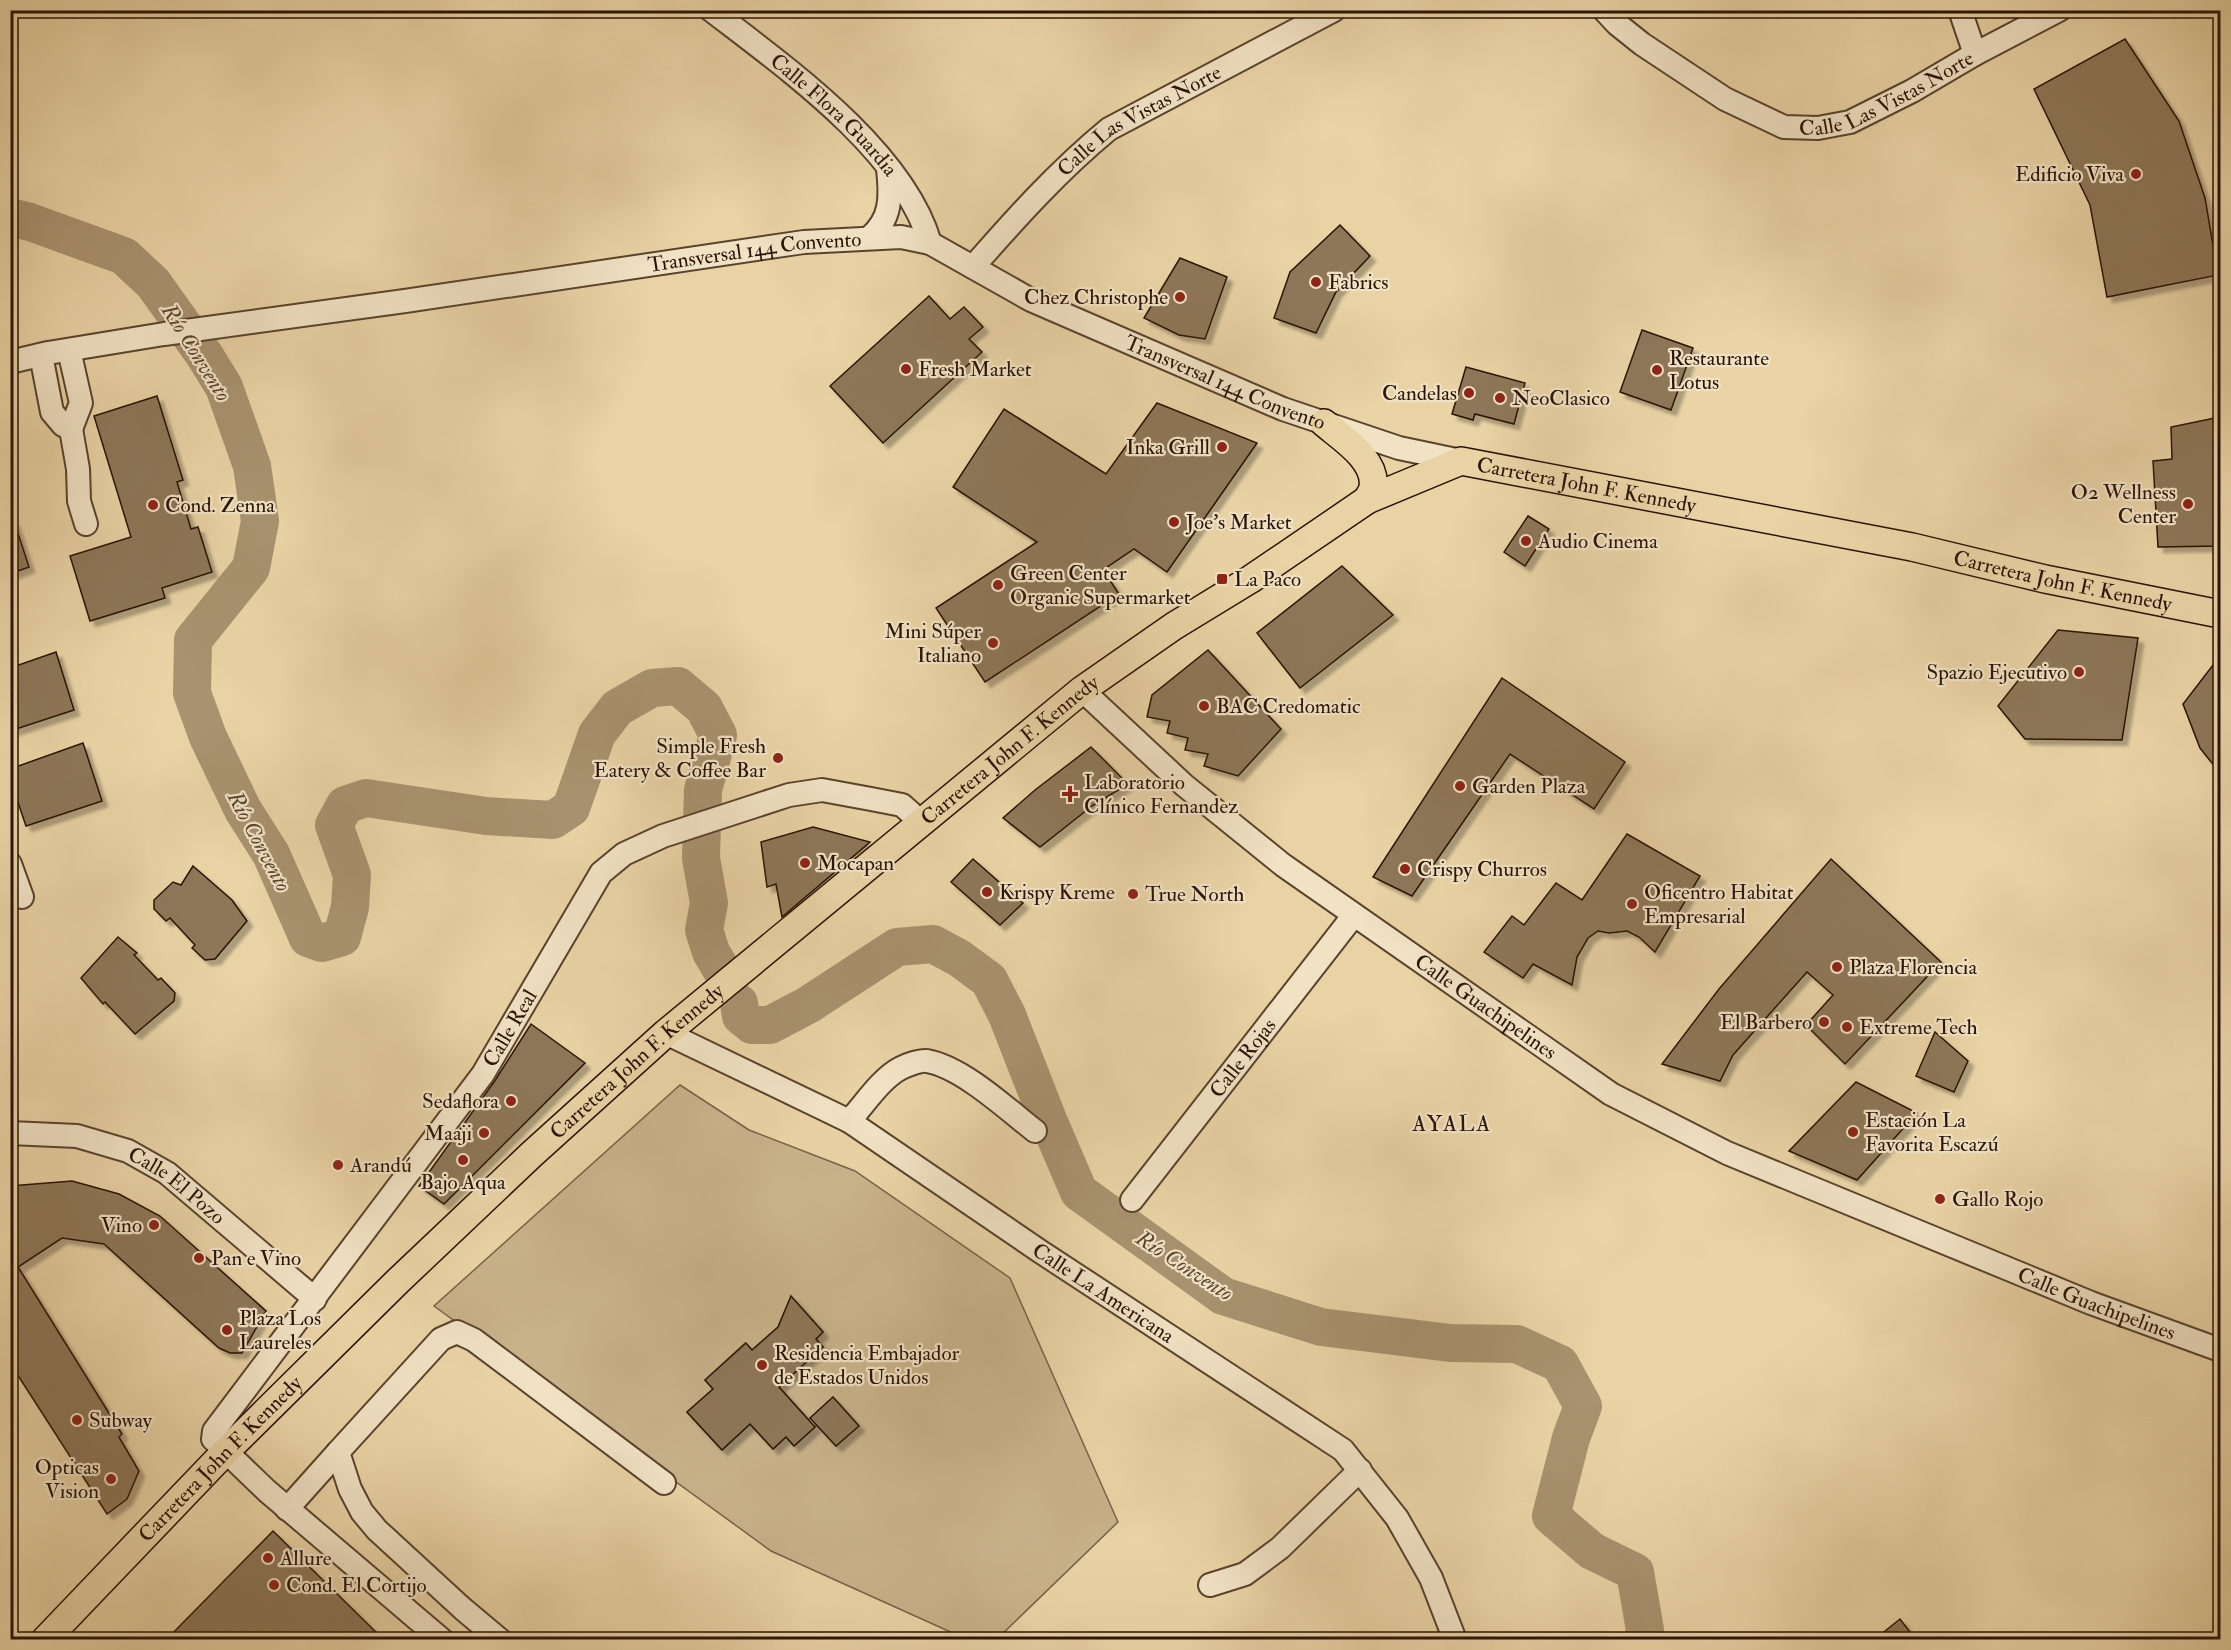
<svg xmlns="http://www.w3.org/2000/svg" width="2231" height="1650" font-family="'IM FELL Double Pica',serif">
	<defs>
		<filter id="shadow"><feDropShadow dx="5.5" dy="5.5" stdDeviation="1.5" flood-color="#0004"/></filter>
	</defs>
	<rect width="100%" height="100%" fill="#e9d3a5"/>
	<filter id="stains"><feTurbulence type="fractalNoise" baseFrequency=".00333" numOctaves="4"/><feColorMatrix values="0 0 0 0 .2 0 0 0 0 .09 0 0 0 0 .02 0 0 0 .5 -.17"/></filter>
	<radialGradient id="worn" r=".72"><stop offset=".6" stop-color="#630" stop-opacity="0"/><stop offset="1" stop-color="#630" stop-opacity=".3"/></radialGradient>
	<path fill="#c8b28a" stroke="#786248" stroke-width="1.5" fill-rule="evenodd" d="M 680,1085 L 749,1130 L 855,1171 L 1010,1278 L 1118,1522 L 997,1639 L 966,1639 L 771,1551 L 434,1306 ZM 791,1297 L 823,1332 L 816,1339 L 823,1347 L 779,1387 L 808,1420 L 833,1397 L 858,1426 L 836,1446 L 817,1425 L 794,1446 L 786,1437 L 773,1449 L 750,1424 L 722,1450 L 687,1412 L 713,1389 L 705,1380 L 745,1343 L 752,1350 L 778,1327 Z"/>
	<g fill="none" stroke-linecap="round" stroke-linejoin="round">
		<g stroke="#a8926f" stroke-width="38">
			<path d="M 10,217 L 30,222 L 124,256 L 153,283 L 205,356 L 224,387 L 252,466 L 260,521 L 251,568 L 193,640 L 192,693 L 208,737 L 243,810 L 271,854 L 308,938 L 322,943 L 342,937 L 350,907 L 352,875 L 334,825 L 345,805 L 366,798 L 486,816 L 553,820 L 571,808 L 597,734 L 617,708 L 652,688 L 678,686 L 704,708 L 718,735 L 703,790 L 701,858 L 709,903 L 704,930 L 711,952 L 721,969"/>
			<path d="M 739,1003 L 741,1016 L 752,1025 L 770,1025 L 808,1005 L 897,947 L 933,944 L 959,958 L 989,980 L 1007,1015 L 1048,1120 L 1079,1192 L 1223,1296 L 1321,1327 L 1450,1343 L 1517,1344 L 1560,1364 L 1583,1406 L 1571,1438 L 1551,1516 L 1592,1551 L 1635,1572 L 1645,1630 L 1643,1640"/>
		</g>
	</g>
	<g fill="#8d7759" stroke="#291306" stroke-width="1.5" filter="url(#shadow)">
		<path d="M 2125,39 L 2179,121 L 2205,198 L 2218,275 L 2107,297 L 2090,205 L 2034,89 Z"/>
		<path d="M 1340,225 L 1370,256 L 1336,292 L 1316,333 L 1274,318 L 1290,272 Z"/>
		<path d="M 1180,258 L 1227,277 L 1205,339 L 1179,335 L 1144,318 Z"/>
		<path d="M 929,296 L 950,319 L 964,307 L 983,327 L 969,339 L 982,352 L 883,443 L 830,386 Z"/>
		<path d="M 1642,330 L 1693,348 L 1671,410 L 1620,392 Z"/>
		<path d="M 1466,367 L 1525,383 L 1514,424 L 1475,414 L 1473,420 L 1452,414 Z"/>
		<path d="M 157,396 L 183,480 L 177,482 L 191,529 L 198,527 L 212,572 L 162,588 L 165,598 L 90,621 L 70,556 L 131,537 L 94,416 Z"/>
		<path d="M 1157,403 L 1257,443 L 1167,572 L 1134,549 L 1103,570 L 1119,594 L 985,682 L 936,608 L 1037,542 L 953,487 L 1004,409 L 1106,474 Z"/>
		<path d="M 2220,417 L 2220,546 L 2158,547 L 2153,461 L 2172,459 L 2171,427 Z"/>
		<path d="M 1528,516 L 1549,529 L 1525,566 L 1504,552 Z"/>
		<path d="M 10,521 L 14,521 L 29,567 L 10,574 Z"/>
		<path d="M 1342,566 L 1393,615 L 1300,688 L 1257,633 Z"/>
		<path d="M 2058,630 L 2138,638 L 2122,740 L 2025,739 L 1998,706 Z"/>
		<path d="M 1208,650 L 1281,729 L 1238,776 L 1204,766 L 1208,754 L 1185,750 L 1188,738 L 1167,733 L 1170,721 L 1147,717 L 1152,695 Z"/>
		<path d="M 56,652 L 74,710 L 10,731 L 10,668 Z"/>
		<path d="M 2220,656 L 2220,773 L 2200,748 L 2183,704 Z"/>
		<path d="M 1502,678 L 1625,762 L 1594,809 L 1510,754 L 1412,896 L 1373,877 Z"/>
		<path d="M 83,743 L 102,801 L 26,826 L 10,779 L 10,769 Z"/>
		<path d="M 1091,747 L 1128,784 L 1092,806 L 1040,847 L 1003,818 L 1035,790 Z"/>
		<path d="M 813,827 L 870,842 L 782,917 L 776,884 L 767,887 L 761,842 Z"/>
		<path d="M 1627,834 L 1700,876 L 1655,952 L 1639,937 L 1627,931 L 1609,933 L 1598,931 L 1588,938 L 1577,957 L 1572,985 L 1533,964 L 1523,978 L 1484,952 L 1512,916 L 1524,925 L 1556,883 L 1582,900 Z"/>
		<path d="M 973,859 L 1023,903 L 1000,925 L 951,882 Z"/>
		<path d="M 1831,859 L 1941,962 L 1845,1064 L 1806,1025 L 1833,995 L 1807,972 L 1733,1055 L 1720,1081 L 1662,1064 L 1719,989 Z"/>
		<path d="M 193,866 L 232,900 L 247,921 L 215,959 L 205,960 L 192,948 L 195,945 L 170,918 L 166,921 L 154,909 L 154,900 L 173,882 L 181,885 Z"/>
		<path d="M 118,937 L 137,953 L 134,955 L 158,980 L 161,978 L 175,993 L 174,1001 L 135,1034 L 105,1002 L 103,1004 L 81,978 Z"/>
		<path d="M 531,1024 L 585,1063 L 444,1204 L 419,1186 L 494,1082 Z"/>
		<path d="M 1935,1032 L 1968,1061 L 1954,1092 L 1916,1076 Z"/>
		<path d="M 1856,1082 L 1917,1113 L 1857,1180 L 1789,1151 Z"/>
		<path d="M 72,1181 L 119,1194 L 160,1216 L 266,1311 L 242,1353 L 230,1353 L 219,1348 L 104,1244 L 62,1238 L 18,1267 L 122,1434 L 119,1437 L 139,1471 L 127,1499 L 107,1514 L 10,1363 L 10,1186 Z"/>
		<path d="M 791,1296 L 823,1332 L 816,1339 L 823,1347 L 779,1387 L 815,1427 L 794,1446 L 786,1437 L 773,1449 L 750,1424 L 722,1450 L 687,1412 L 713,1389 L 705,1380 L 746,1343 L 752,1350 L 778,1327 Z"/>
		<path d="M 833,1397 L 859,1426 L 836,1446 L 810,1418 Z"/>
		<path d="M 273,1531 L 384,1640 L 166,1640 Z"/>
		<path d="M 1900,1619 L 1916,1640 L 1874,1640 Z"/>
	</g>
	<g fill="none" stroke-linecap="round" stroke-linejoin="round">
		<g stroke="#59432e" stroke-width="26">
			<g id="minor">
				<path id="s1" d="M 711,10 C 785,67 903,150 930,243"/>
				<path id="s2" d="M 1604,10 L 1617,24 L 1642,44 L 1725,99 L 1784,127 L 1818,128 L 1850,122 L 1912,91 L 1975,54 L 2059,10"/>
				<path d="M 1960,10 L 1975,54"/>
				<path d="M 869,238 C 892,219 891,196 888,169"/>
				<path id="s3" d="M 973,267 C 1015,219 1059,170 1109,129 L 1334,10"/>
				<path d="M 41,355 L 52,412 L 63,425 L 71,429 L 81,403 L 69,350"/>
				<path id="s4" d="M 10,362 L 48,353 L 164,334 L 405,301 L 804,242 L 901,237 L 930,243 L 1031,300 L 1283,409 L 1399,448 L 1461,461"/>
				<path d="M 71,429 L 78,469 L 79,501 L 86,524"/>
				<path id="s5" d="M 1082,690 L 1184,785 L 1283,865 L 1611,1094 L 1727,1153 L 2091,1303 L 2220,1350"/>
				<path d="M 10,864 L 22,897"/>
				<path id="s6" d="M 666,1033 L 849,1121 L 1041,1252 L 1343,1450 L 1397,1518 L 1431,1578 L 1455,1640"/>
				<path d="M 849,1121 C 865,1104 880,1079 901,1068 C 907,1065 920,1060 927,1061 C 962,1067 1007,1109 1035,1131"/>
				<path id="s7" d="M 10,1133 L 77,1136 L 128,1151 L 167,1173 L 315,1299"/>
				<path id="s8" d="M 1132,1200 L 1354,915"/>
				<path d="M 287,1509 L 338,1452"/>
				<path d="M 1210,1585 L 1245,1574 L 1280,1548 L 1360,1470"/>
				<path id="s9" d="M 442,1640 L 267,1491 L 213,1439 L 214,1431 L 483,1074 L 601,873 L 624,854 L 663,836 L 789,795 L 822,790 L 871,799 L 902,805 L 921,822"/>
				<path d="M 500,1640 L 463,1609 L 377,1530 L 362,1512 L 350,1489 L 338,1452 L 441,1339 L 457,1332 L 474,1340 L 664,1483"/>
			</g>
		</g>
		<g stroke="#291306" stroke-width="30">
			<g id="major">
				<path d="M 1324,423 C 1342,438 1377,460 1373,487 C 1373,491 1369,496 1367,500"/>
				<path id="s10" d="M 45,1640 L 225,1452 L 398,1281 L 532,1154 L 666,1033 L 1082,690 L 1174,626 L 1251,579 L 1367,500 L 1461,461 L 1912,547 L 2045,579 L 2220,614"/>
			</g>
		</g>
		<use href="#minor" stroke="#f1e2c4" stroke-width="22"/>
		<use href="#major" stroke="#e9d3a5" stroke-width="27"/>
	</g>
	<g fill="#8f2418" stroke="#f1e2c4" stroke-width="2">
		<circle cx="2136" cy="174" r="6"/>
		<circle cx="1316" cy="282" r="6"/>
		<circle cx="1180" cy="297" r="6"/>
		<circle cx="906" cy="369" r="6"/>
		<circle cx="1657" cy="370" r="6"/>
		<circle cx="1469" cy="393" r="6"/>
		<circle cx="1500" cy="398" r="6"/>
		<circle cx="1222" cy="447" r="6"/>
		<circle cx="2188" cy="504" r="6"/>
		<circle cx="153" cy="505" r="6"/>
		<circle cx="1174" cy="522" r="6"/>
		<circle cx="1526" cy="541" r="6"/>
		<rect x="1216" y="573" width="12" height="12" rx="3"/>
		<circle cx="998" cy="585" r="6"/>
		<circle cx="993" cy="643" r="6"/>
		<circle cx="2079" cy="672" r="6"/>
		<circle cx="1204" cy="706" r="6"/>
		<circle cx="778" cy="758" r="6"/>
		<circle cx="1460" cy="786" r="6"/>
		<path d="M1067 785h6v6h6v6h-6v6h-6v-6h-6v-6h6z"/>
		<circle cx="805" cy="863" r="6"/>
		<circle cx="1405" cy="869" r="6"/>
		<circle cx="987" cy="892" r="6"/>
		<circle cx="1133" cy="894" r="6"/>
		<circle cx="1632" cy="904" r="6"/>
		<circle cx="1837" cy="967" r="6"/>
		<circle cx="1824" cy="1022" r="6"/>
		<circle cx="1847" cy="1027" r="6"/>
		<circle cx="511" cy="1101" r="6"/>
		<circle cx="1853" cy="1132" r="6"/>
		<circle cx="484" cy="1133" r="6"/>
		<circle cx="463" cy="1160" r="6"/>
		<circle cx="338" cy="1165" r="6"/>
		<circle cx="1940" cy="1199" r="6"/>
		<circle cx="154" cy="1225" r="6"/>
		<circle cx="199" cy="1258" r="6"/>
		<circle cx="227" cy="1330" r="6"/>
		<circle cx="762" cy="1365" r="6"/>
		<circle cx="77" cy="1420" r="6"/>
		<circle cx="111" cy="1479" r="6"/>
		<circle cx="268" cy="1558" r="6"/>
		<circle cx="274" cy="1585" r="6"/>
	</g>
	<g text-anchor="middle" stroke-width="4.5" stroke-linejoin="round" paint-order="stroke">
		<g font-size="21" fill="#291306" stroke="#f1e2c4">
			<text dy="7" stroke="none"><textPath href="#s2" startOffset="326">Calle Las Vistas Norte</textPath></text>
			<text dy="7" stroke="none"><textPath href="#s1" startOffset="162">Calle Flora Guardia</textPath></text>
			<text dy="7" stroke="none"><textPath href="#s3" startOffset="224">Calle Las Vistas Norte</textPath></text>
			<text dy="7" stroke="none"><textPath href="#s4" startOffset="753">Transversal 144 Convento</textPath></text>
			<text dy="7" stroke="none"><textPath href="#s4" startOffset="1257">Transversal 144 Convento</textPath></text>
			<text dy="7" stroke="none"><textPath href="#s10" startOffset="1980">Carretera John F. Kennedy</textPath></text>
			<text dy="7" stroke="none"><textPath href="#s10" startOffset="2466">Carretera John F. Kennedy</textPath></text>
			<text dy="7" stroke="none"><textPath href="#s10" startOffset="1314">Carretera John F. Kennedy</textPath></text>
			<text dy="7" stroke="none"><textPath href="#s5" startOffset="514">Calle Guachipelines</textPath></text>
			<text dy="7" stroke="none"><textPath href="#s9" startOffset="813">Calle Real</textPath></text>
			<text dy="7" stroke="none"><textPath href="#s8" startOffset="180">Calle Rojas</textPath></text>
			<text dy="7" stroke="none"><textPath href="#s10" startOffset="828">Carretera John F. Kennedy</textPath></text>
			<text dy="7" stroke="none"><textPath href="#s7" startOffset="180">Calle El Pozo</textPath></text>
			<text dy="7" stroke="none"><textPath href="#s6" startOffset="510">Calle La Americana</textPath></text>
			<text dy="7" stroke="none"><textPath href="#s5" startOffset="1196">Calle Guachipelines</textPath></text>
			<text dy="7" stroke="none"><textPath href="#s10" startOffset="252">Carretera John F. Kennedy</textPath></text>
		</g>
		<g font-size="21" fill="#291306" stroke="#f1e2c4" text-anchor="start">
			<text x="2124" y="181" text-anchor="end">Edificio Viva</text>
			<text x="1328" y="289">Fabrics</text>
			<text x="1168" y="304" text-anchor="end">Chez Christophe</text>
			<text x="1669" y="365">Restaurante<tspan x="1669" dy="24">Lotus</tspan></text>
			<text x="918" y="376">Fresh Market</text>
			<text x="1457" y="400" text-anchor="end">Candelas</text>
			<text x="1512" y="405">NeoClasico</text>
			<text x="1210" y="454" text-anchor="end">Inka Grill</text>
			<text x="2176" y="499" text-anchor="end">O2 Wellness<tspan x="2176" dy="24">Center</tspan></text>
			<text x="165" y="512">Cond. Zenna</text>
			<text x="1186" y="529">Joe's Market</text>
			<text x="1538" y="548">Audio Cinema</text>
			<text x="1010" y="580">Green Center<tspan x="1010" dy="24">Organic Supermarket</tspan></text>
			<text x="1234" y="586">La Paco</text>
			<text x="981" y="638" text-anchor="end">Mini Súper<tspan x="981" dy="24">Italiano</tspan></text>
			<text x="2067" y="679" text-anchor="end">Spazio Ejecutivo</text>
			<text x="1216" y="713">BAC Credomatic</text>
			<text x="766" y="753" text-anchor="end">Simple Fresh<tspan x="766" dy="24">Eatery &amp; Coffee Bar</tspan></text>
			<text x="1084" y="789">Laboratorio<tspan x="1084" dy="24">Clínico Fernandez</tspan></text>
			<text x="1472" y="793">Garden Plaza</text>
			<text x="817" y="870">Mocapan</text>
			<text x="1417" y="876">Crispy Churros</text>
			<text x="999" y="899">Krispy Kreme</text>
			<text x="1644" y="899">Oficentro Habitat<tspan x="1644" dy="24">Empresarial</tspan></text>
			<text x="1145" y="901">True North</text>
			<text x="1849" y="974">Plaza Florencia</text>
			<text x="1812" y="1029" text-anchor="end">El Barbero</text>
			<text x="1859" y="1034">Extreme Tech</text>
			<text x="499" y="1108" text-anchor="end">Sedaflora</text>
			<text x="1865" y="1127">Estación La<tspan x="1865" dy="24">Favorita Escazú</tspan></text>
			<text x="472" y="1140" text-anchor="end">Maaji</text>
			<text x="350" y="1172">Arandú</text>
			<text x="463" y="1189" text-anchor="middle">Bajo Aqua</text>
			<text x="1952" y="1206">Gallo Rojo</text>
			<text x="142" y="1232" text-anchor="end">Vino</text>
			<text x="211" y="1265">Pan e Vino</text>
			<text x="239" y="1325">Plaza Los<tspan x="239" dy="24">Laureles</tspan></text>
			<text x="774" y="1360">Residencia Embajador<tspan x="774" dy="24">de Estados Unidos</tspan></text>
			<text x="89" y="1427">Subway</text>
			<text x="99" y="1474" text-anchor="end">Opticas<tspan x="99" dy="24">Vision</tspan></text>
			<text x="280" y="1565">Allure</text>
			<text x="286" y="1592">Cond. El Cortijo</text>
		</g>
		<g font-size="22" font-style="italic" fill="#5c4630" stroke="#f1e2c4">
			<text transform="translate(197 352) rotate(58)" y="8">Río Convento</text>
			<text transform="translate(260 841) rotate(62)" y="8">Río Convento</text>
			<text transform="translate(1185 1265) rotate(33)" y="8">Río Convento</text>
		</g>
		<g font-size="22" letter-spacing="1.5" fill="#291306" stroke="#f1e2c4">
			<text x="1452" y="1131">AYALA</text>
		</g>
	</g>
	<rect width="2231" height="1650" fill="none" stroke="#e9d3a5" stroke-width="36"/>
	<rect x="12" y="12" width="2207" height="1626" fill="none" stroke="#291306" stroke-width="3"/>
	<rect x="18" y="18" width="2195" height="1614" fill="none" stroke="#291306" stroke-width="1.5"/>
	<rect width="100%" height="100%" filter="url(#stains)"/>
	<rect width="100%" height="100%" fill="url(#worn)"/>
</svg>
